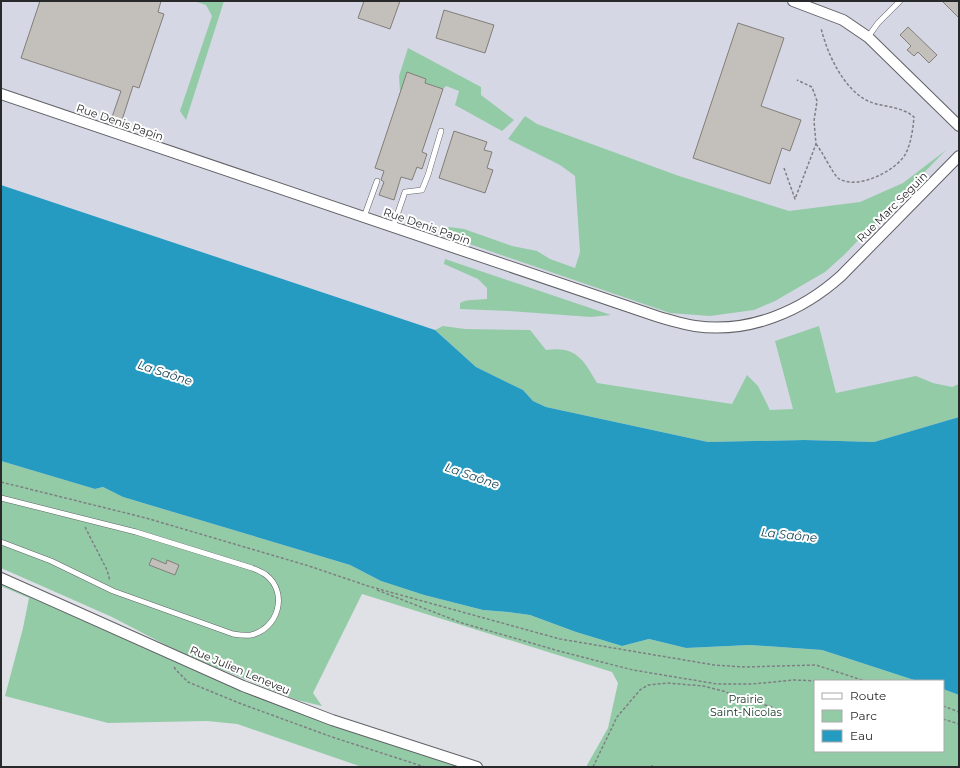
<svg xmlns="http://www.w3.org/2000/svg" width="960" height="768" font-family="Montserrat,sans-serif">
	<rect width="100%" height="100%" fill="#e0e1e7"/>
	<path fill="#d5d7e4" d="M 1,1 L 959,1 L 959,417 L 874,442 L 805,440 L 708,442 L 533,401 L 523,390 L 476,367 L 435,330 L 1,185 Z"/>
	<g fill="#94cba7">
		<path d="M 194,1 L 224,1 L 186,120 L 180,111 L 212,16 L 206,5 Z"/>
		<path d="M 408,48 L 481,87 L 481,95 L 514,120 L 502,131 L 455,105 L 459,91 L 446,86 L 443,89 L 425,83 L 426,79 L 407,73 L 400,92 L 399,76 Z"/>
		<path d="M 525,116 L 537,124 L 679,176 L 789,211 L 860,202 L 903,183 L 946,150 L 844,255 L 825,272 L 775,301 L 754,310 L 710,316 L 670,313 L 446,236 L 444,231 L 449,227 L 464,229 L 512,246 L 537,251 L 550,259 L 575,268 L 580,252 L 575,176 L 560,165 L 508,139 Z"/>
		<path d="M 445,259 L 611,315 L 591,317 L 509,311 L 460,309 L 460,303 C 466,299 478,300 487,299 L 487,288 L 478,279 L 444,264 Z"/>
		<path d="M 443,326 L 465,329 L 530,330 L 546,350 C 576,346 583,359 597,383 L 732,404 L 747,375 L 758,386 L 770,410 L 793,409 L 775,341 L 819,326 L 836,393 L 916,376 L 933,383 L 952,387 L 959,384 L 959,417 L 874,442 L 805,440 L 708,442 L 546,407 L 533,401 L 523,390 L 476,367 L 435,330 Z"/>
		<path d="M 1,461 L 95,489 L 103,487 L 123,497 L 350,565 L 381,581 L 424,595 L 483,610 L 508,612 L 530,615 L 576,632 L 622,646 L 649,639 L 686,648 L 750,645 L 822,650 L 917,681 L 815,681 L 815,751 L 943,751 L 943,689 L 959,695 L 959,767 L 586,767 L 608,728 L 618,683 L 612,672 L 362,594 L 313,693 L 322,706 L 297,700 L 183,654 L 112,617 L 1,568 Z"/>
		<path d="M 1,582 L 166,657 L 285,707 L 463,767 L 362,767 L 237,724 L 207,721 L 108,723 L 5,696 L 23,628 L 29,598 L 1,586 Z"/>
	</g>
	<path fill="#269bc2" d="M 1,185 L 435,330 L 476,367 L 523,390 L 533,401 L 546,407 L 708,442 L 805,440 L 874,442 L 959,417 L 959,695 L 943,689 L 943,681 L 917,681 L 822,650 L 750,645 L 686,648 L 649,639 L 622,646 L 576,632 L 530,615 L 508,612 L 483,610 L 424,595 L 381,581 L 350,565 L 123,497 L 103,487 L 95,489 L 1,461 Z"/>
	<g fill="#c3bfba" stroke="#827e7a">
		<path d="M 40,1 L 161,1 L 158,12 L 164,14 L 139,88 L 133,86 L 121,123 L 111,120 L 121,91 L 21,58 Z"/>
		<path d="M 364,1 L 400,1 L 390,29 L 358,18 Z"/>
		<path d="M 942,1 L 959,1 L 959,18 Z"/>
		<path d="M 444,10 L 494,25 L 485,53 L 436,38 Z"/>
		<path d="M 738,23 L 784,38 L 761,106 L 801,120 L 790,151 L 782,148 L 770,184 L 693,158 Z"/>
		<path d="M 908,27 L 937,55 L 929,63 L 918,52 L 914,56 L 907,50 L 911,46 L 900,35 Z"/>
		<path d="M 407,72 L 426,79 L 425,83 L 443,89 L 422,152 L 427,154 L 422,169 L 417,167 L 412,180 L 401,177 L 394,200 L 379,195 L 384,182 L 381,180 L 384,171 L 375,168 Z"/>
		<path d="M 454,131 L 487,142 L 484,150 L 492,152 L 487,168 L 493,170 L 485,193 L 439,178 Z"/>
		<path d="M 152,558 L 166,564 L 167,560 L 179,565 L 175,575 L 149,565 Z"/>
	</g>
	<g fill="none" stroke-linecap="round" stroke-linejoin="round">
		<g stroke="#616267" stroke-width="6">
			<g id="lane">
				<path d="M 868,37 L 878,23 L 900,1"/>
				<path d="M 364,217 L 377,181"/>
				<path d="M 393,227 L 405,192 L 422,190 L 428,175 L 441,131"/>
				<path d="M 1,498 L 136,532 L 252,568 C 257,570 262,572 266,575 C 289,593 278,629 251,635 C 245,636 239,635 233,634 L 113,591 L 51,561 L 1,542"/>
			</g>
		</g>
		<g stroke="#616267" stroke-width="12">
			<g id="street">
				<path d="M 793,1 L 843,20 L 868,37 L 959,126"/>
				<path d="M 1,94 L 656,316 C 669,320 682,324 695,326 C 749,334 802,311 841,276 L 959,156"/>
				<path d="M 1,578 L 243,686 L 332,720 L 477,767"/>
			</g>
		</g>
		<g stroke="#7e7f82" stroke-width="1.5" stroke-dasharray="3 2" stroke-linecap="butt">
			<path d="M 816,144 C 822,151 833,174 838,178 C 856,191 897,171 906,153 C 911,143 913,129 914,117 C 911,115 908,112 904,111 C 893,106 879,106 868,101 C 843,89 827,53 821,28"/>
			<path d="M 784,168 L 795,199 L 816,144 L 814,121 L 817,101 L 812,87 L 797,80"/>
			<path d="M 1,482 L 146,518 L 309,566 L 368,586 L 560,639 L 714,665 L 744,667 L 816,665 L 865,681"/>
			<path d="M 85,527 L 107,570 L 110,581"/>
			<path d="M 377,590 L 462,623 L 559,651 L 633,670 L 717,684 L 752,684 L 794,680 L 819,681"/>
			<path d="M 174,667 L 176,670 L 188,682 L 239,703 L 332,737 L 425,767"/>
			<path d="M 943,706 L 959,712"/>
			<path d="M 943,719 L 959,724"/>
			<path d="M 593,767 L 617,717 L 640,690 L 648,685 L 668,683 L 703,686 L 723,691 L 741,698 L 772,707"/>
			<path d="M 652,767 L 652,765"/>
		</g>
		<use href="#lane" stroke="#fff" stroke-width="5"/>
		<use href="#street" stroke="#fff" stroke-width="10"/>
	</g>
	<g text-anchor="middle" stroke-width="4" stroke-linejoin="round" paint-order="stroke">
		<g font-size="11" fill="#28292b" stroke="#fff">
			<text transform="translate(120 122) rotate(19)" y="4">Rue Denis Papin</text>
			<text transform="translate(892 207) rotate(-45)" y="4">Rue Marc Seguin</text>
			<text transform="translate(427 226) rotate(19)" y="4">Rue Denis Papin</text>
			<text transform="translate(240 670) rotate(23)" y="4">Rue Julien Leneveu</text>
		</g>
		<g font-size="11" fill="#0f3520" stroke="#fff">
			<text x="746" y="703">Prairie<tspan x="746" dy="13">Saint-Nicolas</tspan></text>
		</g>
		<g font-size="12" font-style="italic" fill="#164455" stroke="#fff">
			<text transform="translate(165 373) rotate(18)" y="4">La Saône</text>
			<text transform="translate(472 476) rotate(19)" y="4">La Saône</text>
			<text transform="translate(789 535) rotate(6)" y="4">La Saône</text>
		</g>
	</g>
	<rect width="960" height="768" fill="none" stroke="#28292b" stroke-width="4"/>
	<rect x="814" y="680" width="130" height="72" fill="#ffffff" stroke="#a9a9aa"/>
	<rect x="822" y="693" width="20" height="6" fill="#ffffff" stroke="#a9a9aa"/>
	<text x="850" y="700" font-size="12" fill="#28292b">Route</text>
	<rect x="822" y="710" width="20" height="12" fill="#94cba7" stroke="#a9a9aa"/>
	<text x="850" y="720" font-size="12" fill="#28292b">Parc</text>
	<rect x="822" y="730" width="20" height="12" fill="#269bc2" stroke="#a9a9aa"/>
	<text x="850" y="740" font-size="12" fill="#28292b">Eau</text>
</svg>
